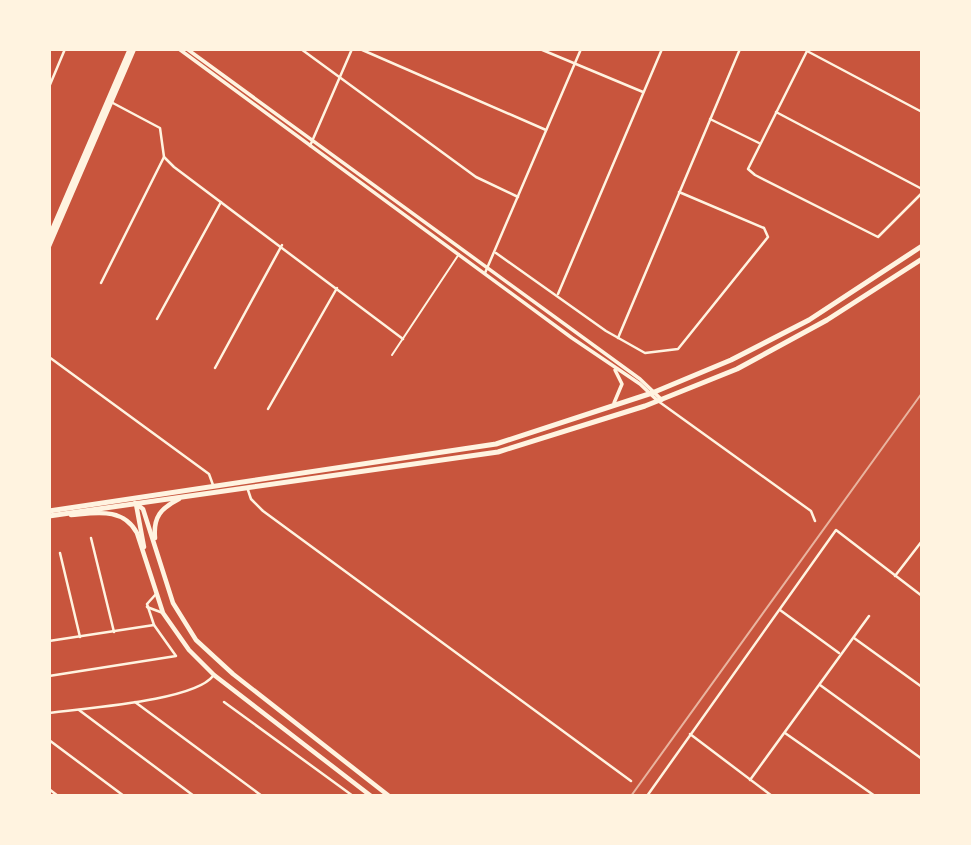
<svg xmlns="http://www.w3.org/2000/svg" width="971" height="845" font-family="Raleway,sans-serif">
	<rect width="100%" height="100%" fill="#c8553d"/>
	<g fill="none" stroke-linecap="round" stroke-linejoin="round">
		<path stroke="#fff3e0" stroke-width="2" d="M 392,355 L 459,254"/>
		<g stroke="#fff3e0" stroke-width="2.5">
			<path d="M 301,49 L 476,177 L 518,197"/>
			<path d="M 360,49 L 546,130"/>
			<path d="M 540,49 L 643,92"/>
			<path d="M 808,49 L 748,169 L 755,175 L 878,237 L 922,193"/>
			<path d="M 807,51 L 922,112"/>
			<path d="M 49,87 L 65,49"/>
			<path d="M 111,102 L 160,128 L 164,157 L 174,167 L 403,339"/>
			<path d="M 776,112 L 922,189"/>
			<path d="M 710,119 L 759,143"/>
			<path d="M 310,146 L 352,49"/>
			<path d="M 496,253 L 606,331 L 645,353 L 678,349 L 768,237 L 764,228 L 679,192"/>
			<path d="M 485,273 L 581,49"/>
			<path d="M 101,283 L 164,157"/>
			<path d="M 558,294 L 662,49"/>
			<path d="M 157,319 L 221,202"/>
			<path d="M 618,338 L 740,49"/>
			<path d="M 49,357 L 209,474 L 213,485"/>
			<path d="M 215,368 L 282,245"/>
			<path d="M 658,401 L 811,511 L 815,521"/>
			<path d="M 268,409 L 337,288"/>
			<path d="M 248,490 L 251,499 L 263,511 L 631,781"/>
			<path d="M 91,538 L 114,632"/>
			<path d="M 60,553 L 80,637"/>
			<path d="M 895,576 L 922,541"/>
			<path d="M 147,607 L 163,613"/>
			<path d="M 780,610 L 839,653"/>
			<path d="M 854,638 L 922,687"/>
			<path d="M 49,641 L 154,625"/>
			<path d="M 49,676 L 176,656 L 154,625 L 147,604 L 156,594"/>
			<path d="M 820,685 L 922,759"/>
			<path d="M 135,702 L 262,796"/>
			<path d="M 224,702 L 353,796"/>
			<path d="M 79,710 L 194,796"/>
			<path d="M 49,713 C 84,708 194,701 213,676"/>
			<path d="M 785,733 L 875,796"/>
			<path d="M 690,734 L 772,796"/>
			<path d="M 49,740 L 124,796"/>
			<path d="M 750,780 L 869,616"/>
			<path d="M 49,789 L 58,796"/>
			<path d="M 647,796 L 836,530 L 922,596"/>
		</g>
		<g stroke="#fff3e0" stroke-width="3.5">
			<path d="M 179,49 L 572,338 L 640,384 L 658,401"/>
			<path d="M 187,49 L 640,379 L 662,400"/>
			<path d="M 614,403 L 622,384 L 615,370"/>
		</g>
		<g stroke="#fff3e0" stroke-width="4.5">
			<path d="M 49,237 L 130,49"/>
			<path d="M 49,246 L 134,49"/>
		</g>
		<g stroke="#fff3e0" stroke-width="4.5">
			<path d="M 135,503 L 143,509 L 173,603 L 196,640 L 233,674 L 389,796"/>
			<path d="M 136,504 L 144,547"/>
			<path d="M 71,515 C 96,513 123,507 137,533 L 163,613 L 189,650 L 214,675 L 371,796"/>
			<path d="M 155,538 C 153,517 161,508 179,499"/>
		</g>
		<g stroke="#fff3e0" stroke-width="5">
			<path d="M 49,511 L 496,444 L 652,393 L 731,360 L 809,320 L 922,246"/>
			<path d="M 49,516 L 498,452 L 645,406 L 737,369 L 827,320 L 922,259"/>
		</g>
		<path stroke="#e9b49f" stroke-width="2" d="M 631,796 L 922,393"/>
	</g>
	<rect width="971" height="845" fill="none" stroke="#fff3e0" stroke-width="102"/>
</svg>
